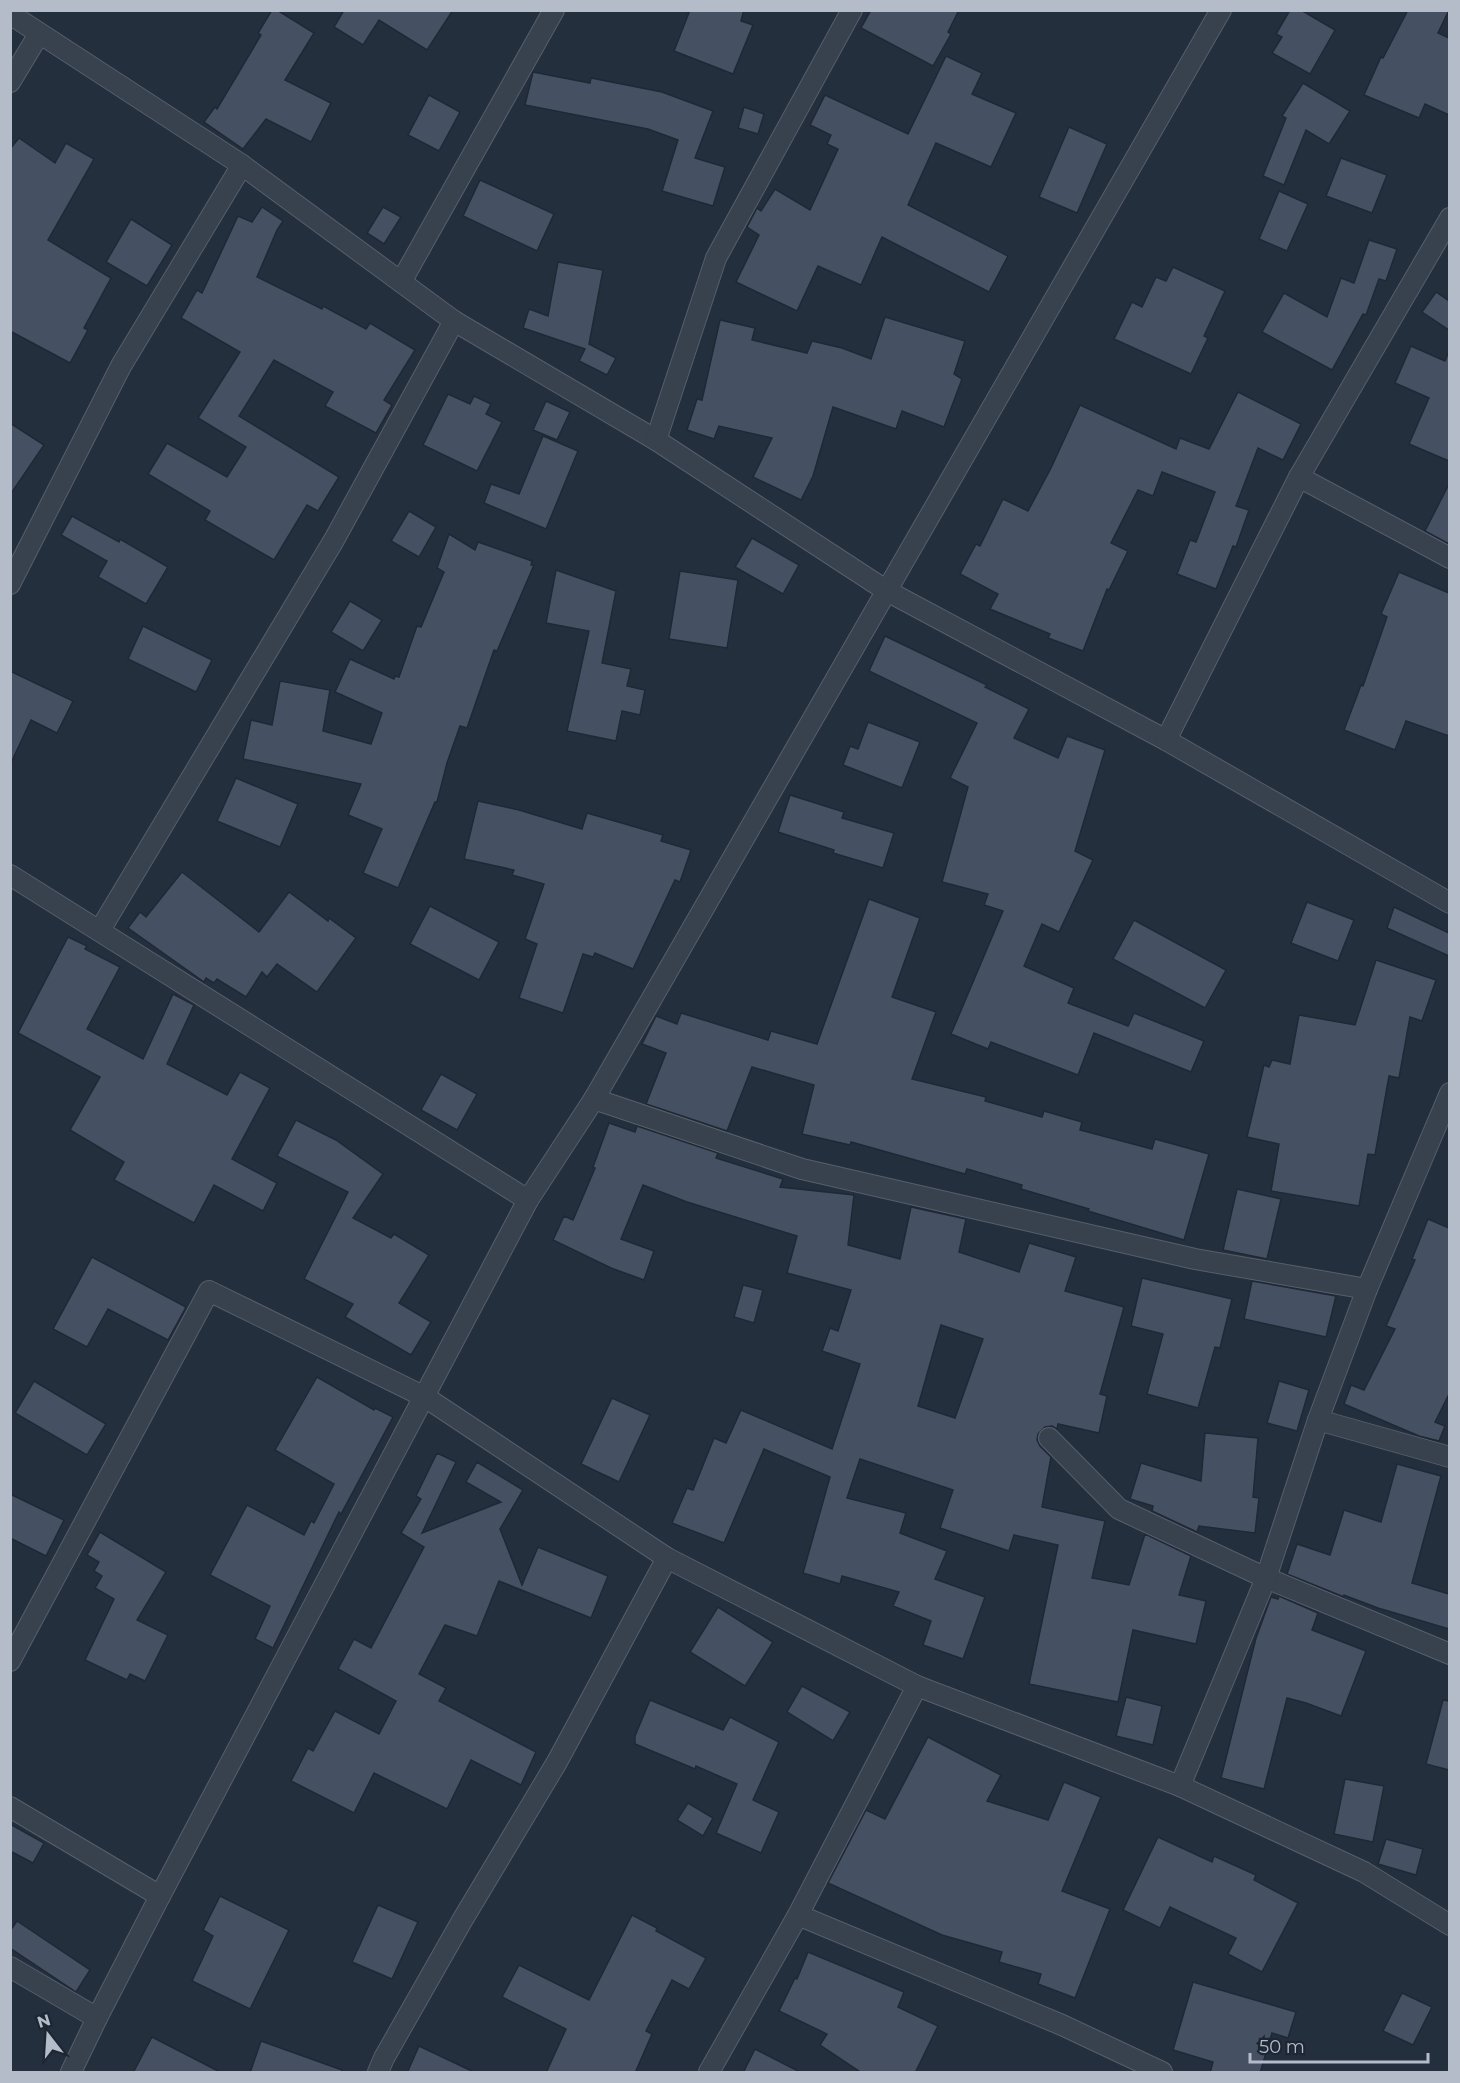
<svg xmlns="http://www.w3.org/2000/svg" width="1460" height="2083" font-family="Montserrat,sans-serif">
	<rect width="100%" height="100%" fill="#242f3e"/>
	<g fill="#455162" stroke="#1f2835" stroke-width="1.5" fill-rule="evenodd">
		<path d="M 272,10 L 277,10 L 314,33 L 285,80 L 331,103 L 311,142 L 266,119 L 243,149 L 204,122 L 215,107 L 217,109 L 261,35 L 258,33 Z"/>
		<path d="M 344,10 L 453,10 L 427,50 L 379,20 L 363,45 L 334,27 Z"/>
		<path d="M 690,10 L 744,10 L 741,21 L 753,25 L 733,74 L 674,51 Z"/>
		<path d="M 871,10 L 959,10 L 948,32 L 951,34 L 933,66 L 861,28 Z"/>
		<path d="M 1290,10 L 1301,10 L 1335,30 L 1310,74 L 1272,53 L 1282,37 L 1276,34 Z"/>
		<path d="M 1408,10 L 1449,10 L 1438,33 L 1449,38 L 1449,115 L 1425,104 L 1419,118 L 1364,95 L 1381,57 L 1383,58 Z"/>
		<path d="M 946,56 L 982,73 L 972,94 L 1016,113 L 991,167 L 936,143 L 908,205 L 1008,256 L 989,292 L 882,237 L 861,285 L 818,266 L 797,311 L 736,282 L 759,235 L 747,227 L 757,208 L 761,211 L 775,189 L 810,210 L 838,149 L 827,144 L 831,135 L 810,125 L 825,95 L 908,134 Z"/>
		<path d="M 533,72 L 590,83 L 591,78 L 662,92 L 713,111 L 695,158 L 725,167 L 713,206 L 662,191 L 678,140 L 648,129 L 525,105 Z"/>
		<path d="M 1303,83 L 1350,111 L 1329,144 L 1306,130 L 1284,185 L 1263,176 L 1286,118 L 1282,116 Z"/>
		<path d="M 429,95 L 460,112 L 439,151 L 408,135 Z"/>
		<path d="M 744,107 L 764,114 L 758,134 L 738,128 Z"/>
		<path d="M 1069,127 L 1107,144 L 1077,213 L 1039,197 Z"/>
		<path d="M 19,138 L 55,163 L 66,143 L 94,159 L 48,240 L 111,278 L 84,328 L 88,330 L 70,363 L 10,331 L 10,149 Z"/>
		<path d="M 1341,158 L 1387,175 L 1372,213 L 1326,196 Z"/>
		<path d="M 480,180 L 554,214 L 537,251 L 463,216 Z"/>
		<path d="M 1279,191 L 1308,204 L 1287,251 L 1259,239 Z"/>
		<path d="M 262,207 L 283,221 L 277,230 L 257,277 L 322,309 L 323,306 L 366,329 L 370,323 L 415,350 L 384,400 L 392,405 L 376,433 L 325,406 L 333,392 L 274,360 L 239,416 L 339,477 L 318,511 L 307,505 L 274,560 L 205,520 L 210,511 L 148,474 L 167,443 L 227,477 L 246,447 L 198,418 L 240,352 L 181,318 L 197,290 L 202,293 L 238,216 L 252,222 Z"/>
		<path d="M 383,207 L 401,217 L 384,244 L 367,233 Z"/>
		<path d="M 131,219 L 172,245 L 147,286 L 106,262 Z"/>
		<path d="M 1369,240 L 1397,249 L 1386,281 L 1379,279 L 1366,315 L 1363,314 L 1332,370 L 1262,332 L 1284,293 L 1327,317 L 1341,278 L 1354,283 Z"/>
		<path d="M 558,262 L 603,270 L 589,344 L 616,358 L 607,375 L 579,361 L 585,349 L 523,328 L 529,309 L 548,316 Z"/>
		<path d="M 1173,267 L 1225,291 L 1204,336 L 1208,338 L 1191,374 L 1114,339 L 1132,302 L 1142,307 L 1156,277 L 1166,281 Z"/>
		<path d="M 1436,292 L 1449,301 L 1449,330 L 1422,312 Z"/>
		<path d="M 885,317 L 965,341 L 954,374 L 962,379 L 944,427 L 902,411 L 896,429 L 833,407 L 813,476 L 801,500 L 753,477 L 772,438 L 719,426 L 714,439 L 687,430 L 697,399 L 702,400 L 720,320 L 755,328 L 752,340 L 807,353 L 812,341 L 842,348 L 871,359 Z"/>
		<path d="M 1411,346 L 1445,361 L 1449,351 L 1449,461 L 1409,444 L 1429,398 L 1395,383 Z"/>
		<path d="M 1238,392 L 1301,424 L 1283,460 L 1258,448 L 1236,506 L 1249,510 L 1236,547 L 1233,546 L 1216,589 L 1177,574 L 1190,540 L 1196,542 L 1215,492 L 1162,472 L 1153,496 L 1138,490 L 1111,543 L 1128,551 L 1109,590 L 1107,589 L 1083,651 L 1048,638 L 1050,634 L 990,609 L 998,594 L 960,574 L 976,544 L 980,546 L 1003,499 L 1028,511 L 1051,468 L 1080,405 L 1176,449 L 1180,438 L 1209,449 Z"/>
		<path d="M 448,394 L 470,404 L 474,396 L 491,404 L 486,414 L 502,422 L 477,471 L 423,445 Z"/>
		<path d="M 546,401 L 570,412 L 557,440 L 533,430 Z"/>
		<path d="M 10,423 L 44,445 L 10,495 Z"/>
		<path d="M 543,436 L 578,451 L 546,529 L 484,503 L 491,484 L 519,494 Z"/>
		<path d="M 1449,484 L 1449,544 L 1425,531 Z"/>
		<path d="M 409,511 L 436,527 L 419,557 L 391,541 Z"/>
		<path d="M 72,516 L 119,542 L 120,539 L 168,567 L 146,604 L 98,577 L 107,561 L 61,535 Z"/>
		<path d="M 449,534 L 475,550 L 478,542 L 532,561 L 531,565 L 534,565 L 497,651 L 494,650 L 467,728 L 460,726 L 447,763 L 437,802 L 435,802 L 398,888 L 363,873 L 382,829 L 348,815 L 361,784 L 243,759 L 251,720 L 272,725 L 280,681 L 330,690 L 323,731 L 371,744 L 382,713 L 335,692 L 350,659 L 394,679 L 395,676 L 399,677 L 417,626 L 421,627 L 444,572 L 437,568 Z"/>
		<path d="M 752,538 L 799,565 L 783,594 L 735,567 Z"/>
		<path d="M 556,570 L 616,591 L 602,663 L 631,669 L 627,686 L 645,690 L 640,715 L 622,711 L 616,741 L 567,731 L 589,631 L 546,623 Z"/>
		<path d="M 680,571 L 738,580 L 727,648 L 669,639 Z"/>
		<path d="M 1399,572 L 1449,593 L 1449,736 L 1406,721 L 1395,750 L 1344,730 L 1361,685 L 1363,686 L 1387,617 L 1381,614 Z"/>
		<path d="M 350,601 L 382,620 L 363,651 L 331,632 Z"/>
		<path d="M 143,626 L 212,660 L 196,692 L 128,659 Z"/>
		<path d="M 885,636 L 987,685 L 985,687 L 1029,709 L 1014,738 L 1058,758 L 1067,736 L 1105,750 L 1075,851 L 1093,860 L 1059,932 L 1042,924 L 1024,966 L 1074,988 L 1068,1003 L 1128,1026 L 1134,1013 L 1204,1041 L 1191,1072 L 1094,1033 L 1078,1075 L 991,1042 L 988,1049 L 951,1034 L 1003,911 L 984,905 L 988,894 L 942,882 L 968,787 L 950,778 L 977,723 L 869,671 Z"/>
		<path d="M 10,671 L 73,701 L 57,733 L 31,720 L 10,765 Z"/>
		<path d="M 868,722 L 920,742 L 902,788 L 843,765 L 850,746 L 858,749 Z"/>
		<path d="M 236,778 L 298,804 L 280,847 L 217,821 Z"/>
		<path d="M 790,795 L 844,812 L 842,818 L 894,833 L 883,868 L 833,853 L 834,850 L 778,832 Z"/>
		<path d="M 478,801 L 519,810 L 582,829 L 587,813 L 663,835 L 661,841 L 691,850 L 680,882 L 675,880 L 633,969 L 595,953 L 593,957 L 583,954 L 563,1013 L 519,998 L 537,944 L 525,939 L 544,884 L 512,875 L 514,870 L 464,859 Z"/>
		<path d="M 182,872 L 259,932 L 289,892 L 328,921 L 329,918 L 356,938 L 317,992 L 277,964 L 267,977 L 262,972 L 246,997 L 217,979 L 214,983 L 206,978 L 204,982 L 128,928 L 140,912 L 146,917 Z"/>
		<path d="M 869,899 L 920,918 L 892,997 L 936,1012 L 912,1079 L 986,1097 L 985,1101 L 1042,1117 L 1044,1111 L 1082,1122 L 1080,1130 L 1152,1149 L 1155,1139 L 1209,1154 L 1184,1240 L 1088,1211 L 1089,1209 L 1021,1189 L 1022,1185 L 967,1169 L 965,1174 L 851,1142 L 850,1145 L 802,1134 L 814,1085 L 752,1067 L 727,1131 L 646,1104 L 666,1053 L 642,1044 L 656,1016 L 677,1024 L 681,1013 L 768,1040 L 771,1031 L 817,1044 Z"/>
		<path d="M 1307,902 L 1354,920 L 1338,961 L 1291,943 Z"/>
		<path d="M 430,906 L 499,942 L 479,980 L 410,944 Z"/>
		<path d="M 1394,907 L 1449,933 L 1449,956 L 1387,928 Z"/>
		<path d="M 1134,920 L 1226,970 L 1205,1008 L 1113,959 Z"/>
		<path d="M 68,937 L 87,946 L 85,949 L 120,967 L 87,1029 L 143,1059 L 173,994 L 194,1005 L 167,1064 L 227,1095 L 240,1072 L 270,1088 L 232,1159 L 277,1183 L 263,1211 L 214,1185 L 194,1223 L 114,1180 L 124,1162 L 70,1130 L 100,1077 L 18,1033 Z"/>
		<path d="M 1376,960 L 1436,980 L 1422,1021 L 1410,1017 L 1399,1078 L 1389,1076 L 1375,1155 L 1368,1154 L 1359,1206 L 1271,1191 L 1279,1144 L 1247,1137 L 1264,1065 L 1269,1067 L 1272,1060 L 1290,1064 L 1299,1015 L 1355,1025 Z"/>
		<path d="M 441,1074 L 477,1094 L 457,1130 L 421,1110 Z"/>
		<path d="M 296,1120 L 336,1140 L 383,1174 L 353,1218 L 391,1238 L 394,1234 L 429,1255 L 399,1303 L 431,1322 L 411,1355 L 345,1317 L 353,1304 L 304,1279 L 348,1192 L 277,1156 Z"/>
		<path d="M 609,1123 L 635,1132 L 637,1126 L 718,1153 L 716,1158 L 783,1179 L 780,1187 L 854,1195 L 848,1245 L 900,1259 L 911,1207 L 966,1219 L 959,1252 L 1019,1272 L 1029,1243 L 1076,1257 L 1065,1291 L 1124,1307 L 1100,1394 L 1107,1396 L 1099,1433 L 1058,1424 L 1057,1429 L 1052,1426 L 1045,1427 L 1038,1434 L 1037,1440 L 1040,1446 L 1051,1457 L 1042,1507 L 1105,1521 L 1092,1578 L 1129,1585 L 1145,1534 L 1191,1556 L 1179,1595 L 1206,1601 L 1196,1644 L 1133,1630 L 1118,1702 L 1029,1684 L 1058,1545 L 1014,1535 L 1009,1551 L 940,1528 L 953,1490 L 860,1459 L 847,1498 L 906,1513 L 900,1533 L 947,1551 L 935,1579 L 985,1597 L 963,1659 L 923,1645 L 931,1621 L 893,1606 L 899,1592 L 842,1576 L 840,1584 L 803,1573 L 830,1477 L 764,1449 L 724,1543 L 672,1523 L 687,1488 L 693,1490 L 714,1438 L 726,1443 L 741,1410 L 832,1449 L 860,1364 L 822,1351 L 830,1328 L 838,1331 L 851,1290 L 787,1273 L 797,1236 L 687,1202 L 643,1185 L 621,1239 L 654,1251 L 644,1280 L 611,1268 L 553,1240 L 564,1216 L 573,1220 L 595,1168 L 593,1167 ZM 941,1325 L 983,1339 L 955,1418 L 918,1406 Z"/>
		<path d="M 1237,1189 L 1281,1199 L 1267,1259 L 1223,1250 Z"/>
		<path d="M 1428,1219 L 1449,1228 L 1449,1394 L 1435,1422 L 1445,1426 L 1439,1441 L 1419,1436 L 1344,1404 L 1351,1385 L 1364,1390 L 1395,1329 L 1386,1326 L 1415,1260 L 1412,1259 Z"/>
		<path d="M 92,1257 L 186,1307 L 168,1340 L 108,1309 L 87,1347 L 53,1329 Z"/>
		<path d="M 1142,1278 L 1232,1299 L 1220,1348 L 1215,1347 L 1198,1408 L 1147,1394 L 1163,1334 L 1131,1326 Z"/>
		<path d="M 1252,1281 L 1336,1296 L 1326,1337 L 1244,1319 Z"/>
		<path d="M 743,1285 L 763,1290 L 754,1323 L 734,1317 Z"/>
		<path d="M 317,1377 L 374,1410 L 375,1408 L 393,1417 L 341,1514 L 339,1512 L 273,1648 L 255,1639 L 270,1606 L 210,1575 L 247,1505 L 304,1535 L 311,1521 L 314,1523 L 334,1484 L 275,1450 Z"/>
		<path d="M 34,1381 L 106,1424 L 87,1455 L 15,1413 Z"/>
		<path d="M 1279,1381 L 1309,1390 L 1297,1431 L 1267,1423 Z"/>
		<path d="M 612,1398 L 650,1415 L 619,1482 L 581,1464 Z"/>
		<path d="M 1205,1433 L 1258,1438 L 1253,1497 L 1259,1498 L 1255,1533 L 1199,1526 L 1197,1532 L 1152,1511 L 1153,1506 L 1130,1499 L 1141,1463 L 1201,1481 Z"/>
		<path d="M 437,1453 L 456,1462 L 422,1533 L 501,1502 L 466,1482 L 477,1462 L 523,1490 L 500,1529 L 522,1585 L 538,1547 L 608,1576 L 591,1618 L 499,1581 L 477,1636 L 445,1625 L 419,1674 L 446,1688 L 439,1701 L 536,1752 L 521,1785 L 471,1760 L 447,1809 L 374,1773 L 354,1813 L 291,1781 L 308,1748 L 313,1751 L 335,1711 L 379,1734 L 396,1701 L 338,1669 L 354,1639 L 371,1648 L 424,1547 L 401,1533 L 421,1499 L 416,1496 Z"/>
		<path d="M 1397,1464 L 1441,1476 L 1412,1583 L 1449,1594 L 1449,1629 L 1378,1608 L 1344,1595 L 1344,1597 L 1287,1574 L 1297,1544 L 1330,1555 L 1344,1510 L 1381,1522 Z"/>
		<path d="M 10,1494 L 64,1520 L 46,1556 L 10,1538 Z"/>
		<path d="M 100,1532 L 166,1572 L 137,1620 L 168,1635 L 145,1681 L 130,1674 L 127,1680 L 85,1660 L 114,1599 L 95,1588 L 102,1576 L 94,1571 L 99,1562 L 87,1555 Z"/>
		<path d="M 1279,1596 L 1318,1613 L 1312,1630 L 1366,1651 L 1341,1716 L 1306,1703 L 1287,1698 L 1264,1789 L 1221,1778 L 1256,1638 L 1271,1597 L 1278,1599 Z"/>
		<path d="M 718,1607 L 773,1642 L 745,1686 L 690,1652 Z"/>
		<path d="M 802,1686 L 850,1712 L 833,1741 L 787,1712 Z"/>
		<path d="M 1126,1697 L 1162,1706 L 1153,1745 L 1116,1736 Z"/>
		<path d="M 650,1700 L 723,1730 L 730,1717 L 779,1742 L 753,1800 L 779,1812 L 761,1853 L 716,1833 L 737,1784 L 696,1766 L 695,1769 L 635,1744 L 635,1736 Z"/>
		<path d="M 1443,1700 L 1449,1701 L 1449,1770 L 1426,1764 Z"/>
		<path d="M 928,1737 L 1001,1775 L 987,1801 L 1048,1820 L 1064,1782 L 1101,1797 L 1062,1891 L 1110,1909 L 1075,1998 L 1038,1984 L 1041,1974 L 999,1962 L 1002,1952 L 942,1935 L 828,1883 L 866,1810 L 885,1819 Z"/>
		<path d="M 1345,1779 L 1384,1786 L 1373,1842 L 1334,1834 Z"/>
		<path d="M 688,1803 L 713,1818 L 703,1836 L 677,1820 Z"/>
		<path d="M 10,1824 L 44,1843 L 33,1863 L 10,1851 Z"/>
		<path d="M 1158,1837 L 1212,1862 L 1214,1856 L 1256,1875 L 1254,1880 L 1298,1903 L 1262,1972 L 1228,1954 L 1236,1938 L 1170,1907 L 1160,1928 L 1123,1910 Z"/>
		<path d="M 1386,1839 L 1423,1849 L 1416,1875 L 1378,1864 Z"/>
		<path d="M 220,1896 L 289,1930 L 250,2009 L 192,1981 L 213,1936 L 203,1930 Z"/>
		<path d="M 378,1905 L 418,1922 L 392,1979 L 352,1962 Z"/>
		<path d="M 632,1915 L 657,1928 L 656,1931 L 706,1958 L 689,1989 L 672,1980 L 646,2031 L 652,2034 L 635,2073 L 546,2073 L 566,2029 L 502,1997 L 519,1965 L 589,2000 Z"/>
		<path d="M 17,1921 L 90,1970 L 76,1992 L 10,1948 L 10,1931 Z"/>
		<path d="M 808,1952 L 904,1992 L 898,2007 L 938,2026 L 915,2073 L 862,2073 L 820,2045 L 827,2034 L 779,2011 L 795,1978 L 797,1979 Z"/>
		<path d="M 1193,1982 L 1296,2012 L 1288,2038 L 1272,2033 L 1260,2073 L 1210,2073 L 1213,2062 L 1173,2050 Z"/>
		<path d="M 1402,1993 L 1432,2007 L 1413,2045 L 1383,2031 Z"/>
		<path d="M 152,2037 L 222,2073 L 133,2073 Z"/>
		<path d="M 261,2041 L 342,2070 L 341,2073 L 250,2073 Z"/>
		<path d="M 419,2046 L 476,2073 L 407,2073 Z"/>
		<path d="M 755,2049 L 802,2073 L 743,2073 Z"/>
	</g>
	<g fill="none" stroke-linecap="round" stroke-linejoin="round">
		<g stroke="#565f6c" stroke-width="22">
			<g id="street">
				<path d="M 10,14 L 242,165 L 454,321 L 656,440 L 887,591 L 1166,740 L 1450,903"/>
				<path d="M 10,82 L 39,34"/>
				<path d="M 401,282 L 554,10"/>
				<path d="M 656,440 L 716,258 L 852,10"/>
				<path d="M 1299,477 L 1450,558"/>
				<path d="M 10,584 L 121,366 L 242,165"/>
				<path d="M 1166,740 L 1299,477 L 1450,218"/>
				<path d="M 10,875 L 528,1200"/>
				<path d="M 100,930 L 334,540 L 454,321"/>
				<path d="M 594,1099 L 802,1169 L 1195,1259 L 1367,1289"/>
				<path d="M 1318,1420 L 1450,1457"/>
				<path d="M 1049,1438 L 1119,1509 L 1266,1578 L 1450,1654"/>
				<path d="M 10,1661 L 209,1291 L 425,1397 L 667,1558 L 917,1686 L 1180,1786 L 1364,1872 L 1450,1925"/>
				<path d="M 1180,1786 L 1266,1578 L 1318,1420 L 1367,1289 L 1450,1093"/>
				<path d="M 10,1807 L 160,1896"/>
				<path d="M 798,1915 L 1062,2025 L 1162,2072"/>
				<path d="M 10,1967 L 97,2018"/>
				<path d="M 71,2072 L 97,2018 L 160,1896 L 528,1200 L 594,1099 L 1221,10"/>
				<path d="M 378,2072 L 384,2058 L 463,1919 L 557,1762 L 667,1558"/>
				<path d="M 709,2072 L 798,1915 L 917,1686"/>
			</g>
		</g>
		<use href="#street" stroke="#38414e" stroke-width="20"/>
	</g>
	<rect width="1460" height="2083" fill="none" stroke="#b4bcc9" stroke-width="24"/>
	<g transform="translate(48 2035) rotate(343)" stroke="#1d2633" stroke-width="4.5" paint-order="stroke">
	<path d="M0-4.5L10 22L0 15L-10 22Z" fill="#b4bcc9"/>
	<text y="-9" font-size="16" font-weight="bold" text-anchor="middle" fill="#b4bcc9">N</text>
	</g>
	<path d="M1250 2053v9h178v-9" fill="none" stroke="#b4bcc9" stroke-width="3"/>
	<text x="1259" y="2053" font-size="18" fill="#b4bcc9" stroke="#1d2633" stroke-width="4.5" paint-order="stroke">50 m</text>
</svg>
